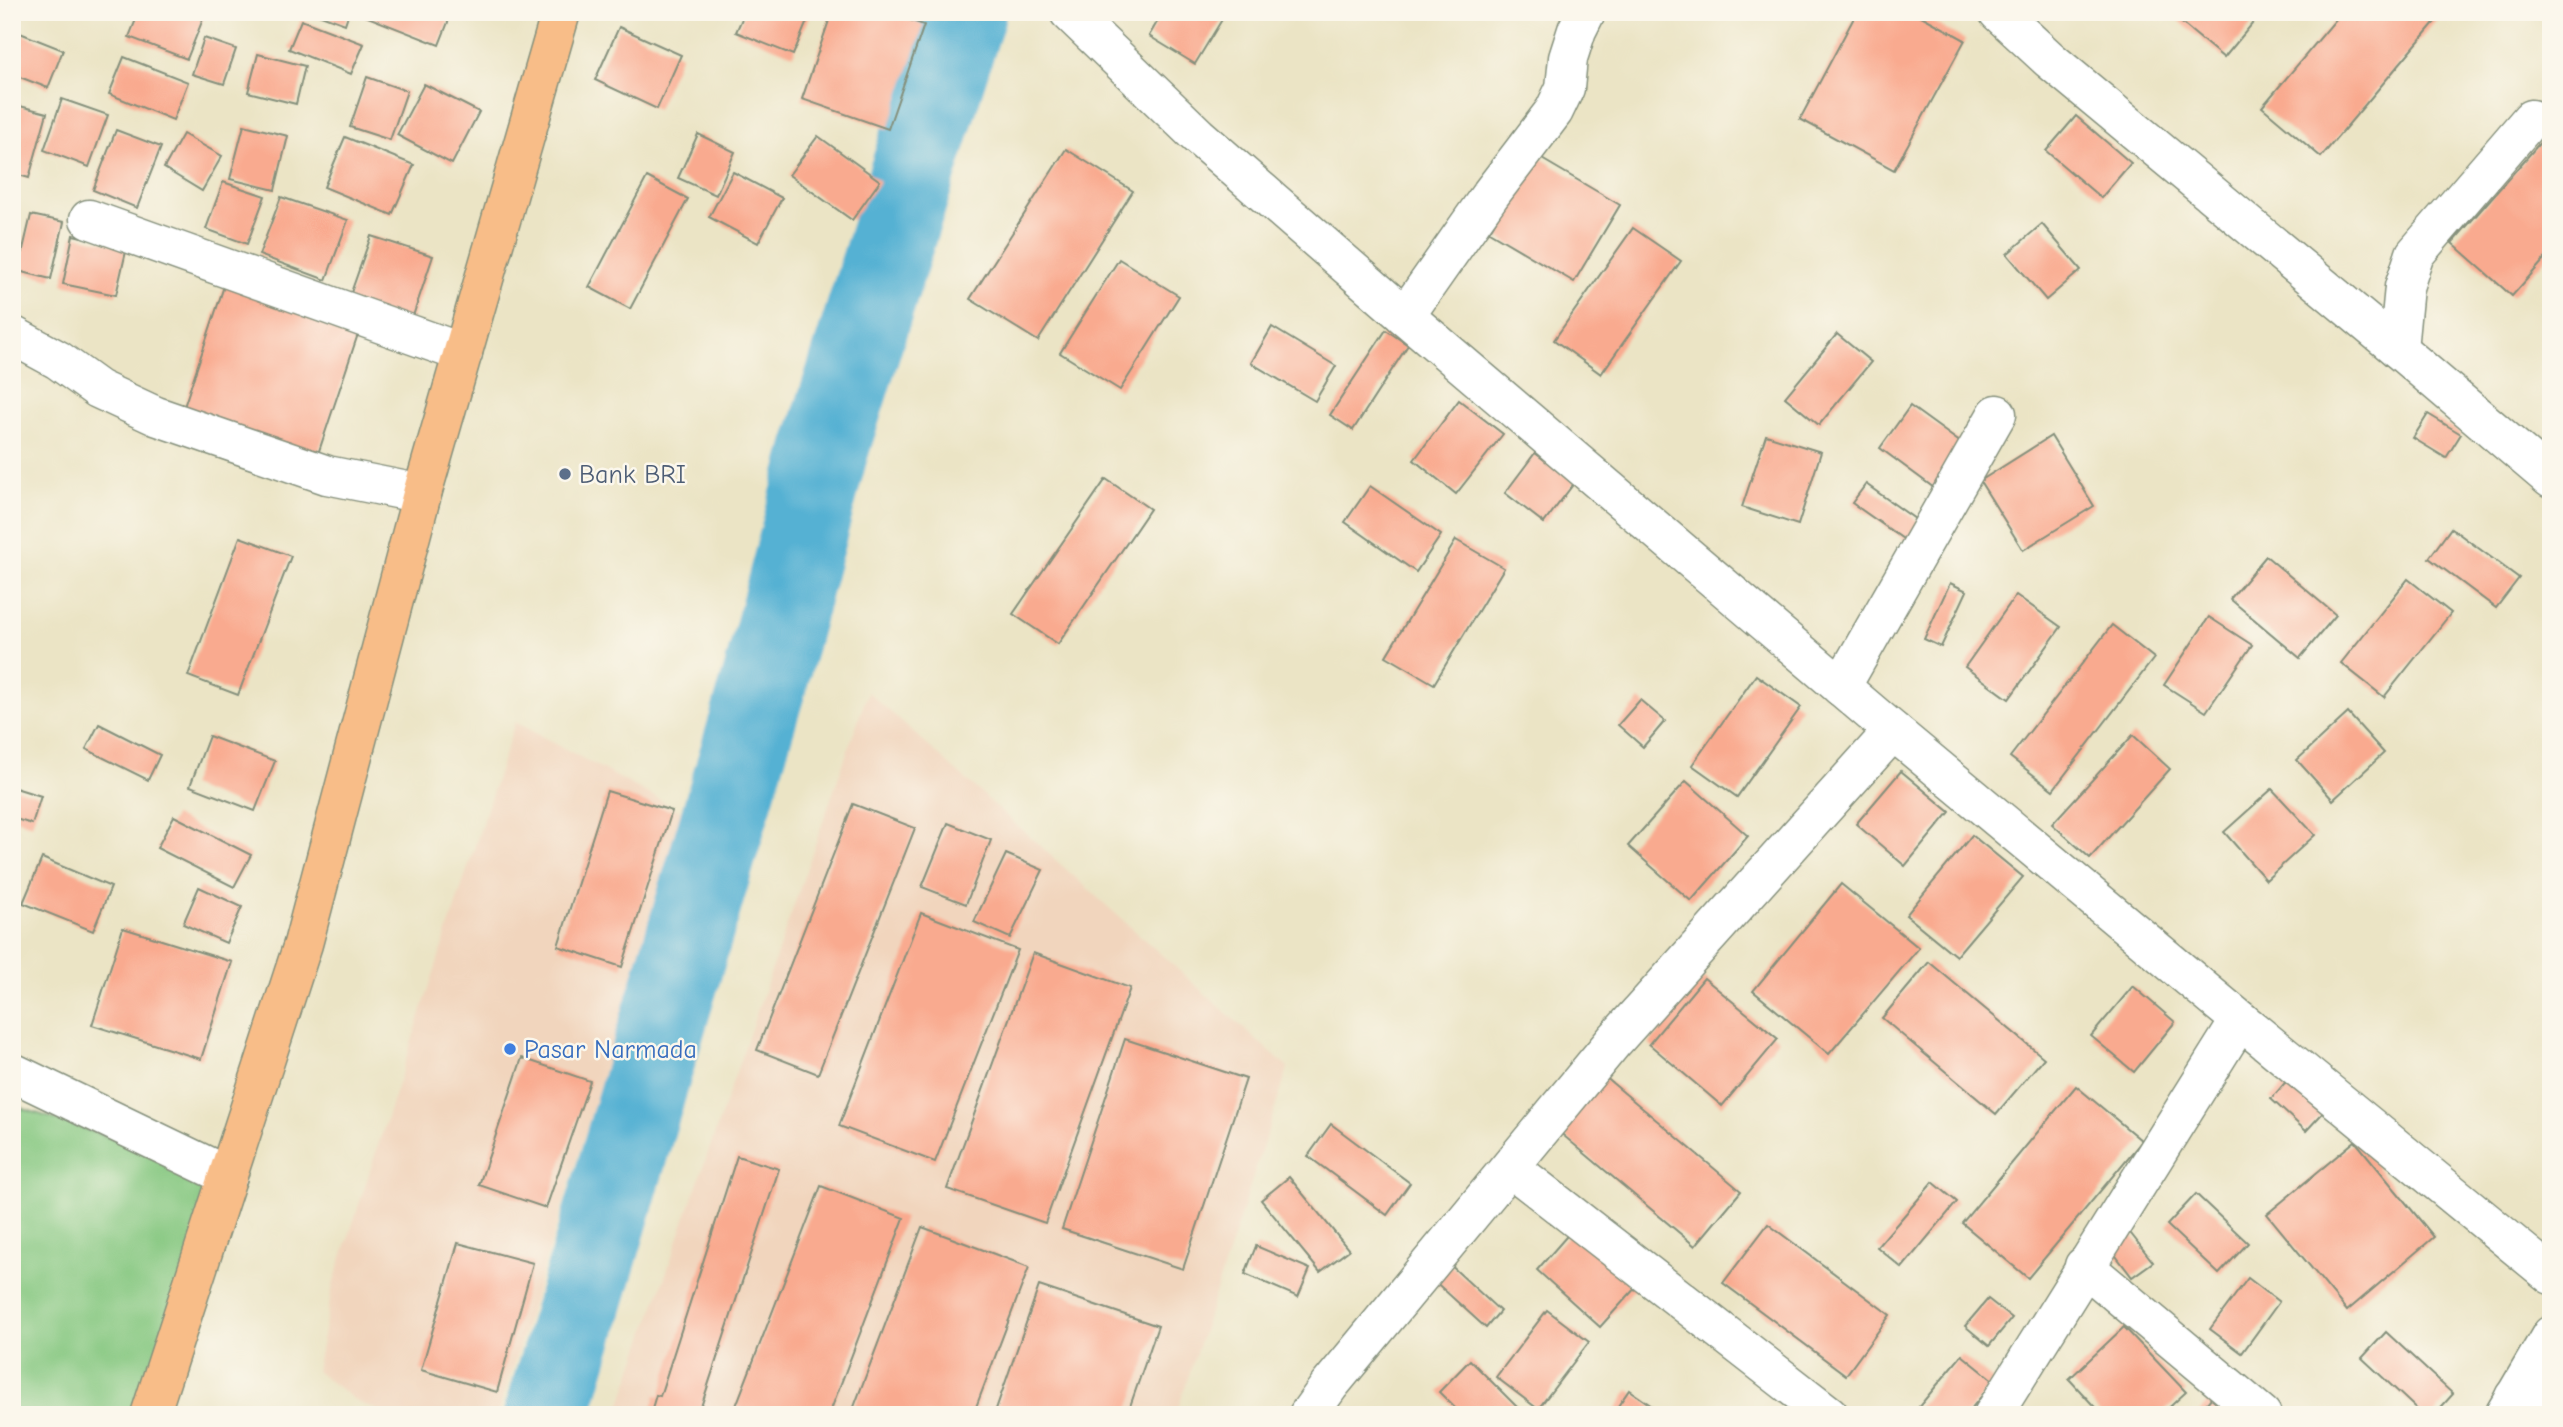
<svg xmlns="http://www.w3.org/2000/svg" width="2563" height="1427" font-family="'Comic Neue',sans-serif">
	<rect width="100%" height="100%" fill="#fbf7ec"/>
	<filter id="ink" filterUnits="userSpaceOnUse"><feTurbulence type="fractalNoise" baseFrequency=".0143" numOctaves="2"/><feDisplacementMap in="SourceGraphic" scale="14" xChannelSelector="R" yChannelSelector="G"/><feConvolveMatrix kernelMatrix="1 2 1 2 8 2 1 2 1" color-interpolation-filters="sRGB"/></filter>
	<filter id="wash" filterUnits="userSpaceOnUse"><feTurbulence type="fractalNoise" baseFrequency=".00686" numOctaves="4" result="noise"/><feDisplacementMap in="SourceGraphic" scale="28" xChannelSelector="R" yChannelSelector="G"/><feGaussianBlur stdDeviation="1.57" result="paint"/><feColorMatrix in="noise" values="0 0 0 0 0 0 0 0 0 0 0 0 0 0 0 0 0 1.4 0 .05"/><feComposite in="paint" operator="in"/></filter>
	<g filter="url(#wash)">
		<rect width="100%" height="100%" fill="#ebe4c5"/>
		<g fill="#f1d5bd">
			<path d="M 868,692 L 1288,1068 L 1176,1415 L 617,1415 Z"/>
			<path d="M 515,722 L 684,813 L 498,1415 L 389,1415 L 356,1401 L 316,1371 L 333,1285 Z"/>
		</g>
		<path fill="#85c780" stroke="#52825a" stroke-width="2" d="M 12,1105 L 228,1176 L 143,1415 L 12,1415 Z"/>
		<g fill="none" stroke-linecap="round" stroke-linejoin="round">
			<path stroke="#55b1d3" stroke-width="86" d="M 547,1415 L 766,676 L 825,452 L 963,12"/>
		</g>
		<g id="blocks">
			<g fill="#f9aa8f">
				<path d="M 139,12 L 205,14 L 187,59 L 129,37 Z"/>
				<path d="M 313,12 L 349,12 L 345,24 Z"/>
				<path d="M 366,12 L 452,12 L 439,45 L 365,16 Z"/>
				<path d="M 745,12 L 811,12 L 793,55 L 736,32 Z"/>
				<path d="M 832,12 L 887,12 L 924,25 L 888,129 L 802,99 Z"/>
				<path d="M 1163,12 L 1224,12 L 1226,13 L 1195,64 L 1149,36 Z"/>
				<path d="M 1857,12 L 1914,12 L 1965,40 L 1894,170 L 1800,119 Z"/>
				<path d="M 2175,12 L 2262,12 L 2224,58 L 2172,15 Z"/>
				<path d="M 2342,12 L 2433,12 L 2439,17 L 2321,157 L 2262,107 Z"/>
				<path d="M 301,20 L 364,44 L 351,74 L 289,49 Z"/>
				<path d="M 619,27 L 681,55 L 657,109 L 595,80 Z"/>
				<path d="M 20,33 L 63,50 L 48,88 L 12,74 L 12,53 Z"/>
				<path d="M 204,38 L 236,49 L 224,84 L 192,74 Z"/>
				<path d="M 258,54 L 305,66 L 296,104 L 248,92 Z"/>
				<path d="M 124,57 L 188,82 L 173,120 L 109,94 Z"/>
				<path d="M 367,77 L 407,91 L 390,140 L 350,127 Z"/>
				<path d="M 424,84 L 479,112 L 452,164 L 397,135 Z"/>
				<path d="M 62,99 L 108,115 L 89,167 L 44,150 Z"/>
				<path d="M 12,104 L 47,113 L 29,178 L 12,173 Z"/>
				<path d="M 2076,116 L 2131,163 L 2101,198 L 2046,151 Z"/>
				<path d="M 244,125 L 288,136 L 275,190 L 230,179 Z"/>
				<path d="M 116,130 L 161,147 L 137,208 L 93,190 Z"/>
				<path d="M 2551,130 L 2551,252 L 2512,296 L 2452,243 Z"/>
				<path d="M 183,134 L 222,156 L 202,191 L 164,168 Z"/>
				<path d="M 698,134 L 735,152 L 716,195 L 678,178 Z"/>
				<path d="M 818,136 L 880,181 L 852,220 L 789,175 Z"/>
				<path d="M 345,137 L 414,165 L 392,215 L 324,187 Z"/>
				<path d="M 1066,149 L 1133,191 L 1038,341 L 970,299 Z"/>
				<path d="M 1535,155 L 1620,205 L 1574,282 L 1489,232 Z"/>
				<path d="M 733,172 L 782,198 L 758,243 L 709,217 Z"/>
				<path d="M 647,177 L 688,199 L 630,309 L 589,287 Z"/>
				<path d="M 223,182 L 265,196 L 247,244 L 206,229 Z"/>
				<path d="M 281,197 L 348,220 L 326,280 L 259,255 Z"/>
				<path d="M 31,215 L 64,222 L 51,279 L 18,271 Z"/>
				<path d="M 2042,224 L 2081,270 L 2046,300 L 2007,254 Z"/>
				<path d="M 1633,228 L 1681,261 L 1601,374 L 1554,340 Z"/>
				<path d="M 73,235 L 127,247 L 116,295 L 63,284 Z"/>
				<path d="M 371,236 L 433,256 L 411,322 L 348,301 Z"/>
				<path d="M 1119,259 L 1179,296 L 1120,390 L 1060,353 Z"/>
				<path d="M 225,283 L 360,328 L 315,463 L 180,419 Z"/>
				<path d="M 1272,327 L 1336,366 L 1315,401 L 1251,363 Z"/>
				<path d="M 1386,330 L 1408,345 L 1353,430 L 1330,415 Z"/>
				<path d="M 1837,334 L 1871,362 L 1819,425 L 1785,397 Z"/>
				<path d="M 1459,400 L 1503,434 L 1456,494 L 1414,460 Z"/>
				<path d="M 1910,406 L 1972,451 L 1941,493 L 1880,448 Z"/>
				<path d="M 2428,414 L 2461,434 L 2446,458 L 2413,438 Z"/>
				<path d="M 1766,435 L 1821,452 L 1798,525 L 1742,507 Z"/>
				<path d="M 2051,436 L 2094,506 L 2023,550 L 1980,481 Z"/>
				<path d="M 1535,453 L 1575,482 L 1544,523 L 1505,493 Z"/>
				<path d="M 1106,479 L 1150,509 L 1058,644 L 1013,614 Z"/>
				<path d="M 1866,484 L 1922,524 L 1909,543 L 1852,503 Z"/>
				<path d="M 1370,486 L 1441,535 L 1416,572 L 1345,522 Z"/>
				<path d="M 2451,528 L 2519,578 L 2496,608 L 2429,558 Z"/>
				<path d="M 240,537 L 291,556 L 238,695 L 188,676 Z"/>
				<path d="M 1456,540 L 1504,568 L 1434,684 L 1386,656 Z"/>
				<path d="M 2266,556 L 2336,615 L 2300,658 L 2230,599 Z"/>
				<path d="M 2408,579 L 2451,613 L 2384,697 L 2341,663 Z"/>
				<path d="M 1950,583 L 1967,591 L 1941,647 L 1924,639 Z"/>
				<path d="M 2016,595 L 2061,627 L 2009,699 L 1965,667 Z"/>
				<path d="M 2209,617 L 2252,645 L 2206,712 L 2164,685 Z"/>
				<path d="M 2112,625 L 2154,658 L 2053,790 L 2010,757 Z"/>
				<path d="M 1756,675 L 1801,707 L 1737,797 L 1692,765 Z"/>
				<path d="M 1640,700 L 1665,721 L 1643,747 L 1618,725 Z"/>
				<path d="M 2348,713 L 2384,753 L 2333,800 L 2297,760 Z"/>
				<path d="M 99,724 L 160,755 L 148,780 L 86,749 Z"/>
				<path d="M 2133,735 L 2170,769 L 2090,858 L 2052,824 Z"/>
				<path d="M 209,736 L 275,761 L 255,811 L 190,786 Z"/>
				<path d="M 1901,771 L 1950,812 L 1905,866 L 1856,824 Z"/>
				<path d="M 1686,781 L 1748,836 L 1691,901 L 1628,846 Z"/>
				<path d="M 12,787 L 41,796 L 32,824 L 12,818 Z"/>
				<path d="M 2272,789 L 2315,835 L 2266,880 L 2224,832 Z"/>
				<path d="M 607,791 L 672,811 L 622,967 L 558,946 Z"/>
				<path d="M 853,804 L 915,828 L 818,1074 L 757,1050 Z"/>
				<path d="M 174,816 L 251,855 L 234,887 L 157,848 Z"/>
				<path d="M 948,823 L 991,840 L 966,904 L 922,887 Z"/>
				<path d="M 1972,835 L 2023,877 L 1956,956 L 1906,915 Z"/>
				<path d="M 1006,854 L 1043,870 L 1010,938 L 974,922 Z"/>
				<path d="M 42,858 L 111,887 L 93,931 L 23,903 Z"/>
				<path d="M 1841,884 L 1919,948 L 1829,1054 L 1753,991 Z"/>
				<path d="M 199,887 L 242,907 L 226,943 L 183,924 Z"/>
				<path d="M 921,913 L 1018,950 L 935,1162 L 839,1126 Z"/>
				<path d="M 123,928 L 232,962 L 201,1059 L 92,1025 Z"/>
				<path d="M 1033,953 L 1130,988 L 1045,1223 L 947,1189 Z"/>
				<path d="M 1929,962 L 2044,1058 L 1996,1114 L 1882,1018 Z"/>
				<path d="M 1704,978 L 1778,1039 L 1722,1106 L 1649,1044 Z"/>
				<path d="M 2133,986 L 2175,1022 L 2134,1072 L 2091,1036 Z"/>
				<path d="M 1125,1039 L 1246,1079 L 1183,1269 L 1062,1229 Z"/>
				<path d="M 522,1058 L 590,1081 L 546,1208 L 479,1185 Z"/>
				<path d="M 2296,1070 L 2332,1103 L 2306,1131 L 2271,1099 Z"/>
				<path d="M 1604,1076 L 1741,1191 L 1695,1246 L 1558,1131 Z"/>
				<path d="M 2076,1086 L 2142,1141 L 2028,1278 L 1962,1223 Z"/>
				<path d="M 1331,1124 L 1410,1183 L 1387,1215 L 1308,1156 Z"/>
				<path d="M 2355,1141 L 2434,1237 L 2347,1311 L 2267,1214 Z"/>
				<path d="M 737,1156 L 779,1169 L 701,1407 L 724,1415 L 650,1415 L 656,1395 L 660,1396 Z"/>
				<path d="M 1289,1177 L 1349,1250 L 1320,1272 L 1261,1200 Z"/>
				<path d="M 1933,1182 L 1957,1202 L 1902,1268 L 1877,1247 Z"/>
				<path d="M 821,1186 L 904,1218 L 829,1415 L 759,1415 L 736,1406 Z"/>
				<path d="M 2196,1194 L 2248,1243 L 2219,1274 L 2167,1225 Z"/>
				<path d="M 1768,1224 L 1890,1315 L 1846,1375 L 1723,1283 Z"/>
				<path d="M 2124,1225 L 2153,1262 L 2132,1277 L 2104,1240 Z"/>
				<path d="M 922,1227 L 1029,1267 L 973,1415 L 851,1415 Z"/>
				<path d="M 1573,1229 L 1637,1286 L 1600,1327 L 1537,1270 Z"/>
				<path d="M 458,1243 L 533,1263 L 497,1392 L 421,1370 Z"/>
				<path d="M 1256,1246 L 1310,1269 L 1298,1297 L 1245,1274 Z"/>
				<path d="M 1446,1261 L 1500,1311 L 1486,1328 L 1431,1278 Z"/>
				<path d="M 2248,1278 L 2279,1302 L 2242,1353 L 2210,1329 Z"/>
				<path d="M 1039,1286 L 1158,1326 L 1127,1415 L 994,1415 Z"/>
				<path d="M 1988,1299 L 2012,1318 L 1989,1346 L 1965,1326 Z"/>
				<path d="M 1547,1310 L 1589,1342 L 1538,1409 L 1496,1377 Z"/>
				<path d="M 2124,1327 L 2186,1392 L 2161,1415 L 2102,1415 L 2069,1379 Z"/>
				<path d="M 2386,1332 L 2453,1394 L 2434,1415 L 2423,1415 L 2362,1358 Z"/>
				<path d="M 1962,1355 L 1994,1381 L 1966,1415 L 1912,1415 Z"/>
				<path d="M 1470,1360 L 1525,1415 L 1462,1415 L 1439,1392 Z"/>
				<path d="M 1629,1390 L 1665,1415 L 1612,1415 Z"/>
				<path d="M 2216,1392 L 2243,1415 L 2197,1415 Z"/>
			</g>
		</g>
	</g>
	<g filter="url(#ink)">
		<use href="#blocks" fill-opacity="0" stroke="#85907c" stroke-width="2"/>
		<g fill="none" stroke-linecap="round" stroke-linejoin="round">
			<g stroke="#85907c" stroke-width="41">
				<g id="minor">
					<path d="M 1069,12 L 1198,136 L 1405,316 L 1893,731 L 2240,1020 L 2551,1275"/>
					<path d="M 1998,12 L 2050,60 L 2398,349 L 2551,479"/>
					<path d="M 89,219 L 463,353"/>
					<path d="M 1405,316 L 1490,195 L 1554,111 L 1565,88 L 1568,58 L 1577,30 L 1586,12"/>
					<path d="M 12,335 L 58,360 L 98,389 L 156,416 L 327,475 L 422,494"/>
					<path d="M 2398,349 L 2404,287 L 2415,254 L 2531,119"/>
					<path d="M 1841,687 L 1997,414"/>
					<path d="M 1511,1168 L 1829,1415"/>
					<path d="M 2084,1266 L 2262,1415"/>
					<path d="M 2514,1397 L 2551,1408"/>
					<path d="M 1308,1415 L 1329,1386 L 1614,1041 L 1893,731"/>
					<path d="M 1993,1415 L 2240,1020"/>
				</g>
			</g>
			<g stroke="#85907c" stroke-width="41">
				<g id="tertiary">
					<path d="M 12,1072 L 228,1176"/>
					<path d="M 2504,1415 L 2551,1335"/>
				</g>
			</g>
			<g stroke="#85907c" stroke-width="41">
				<path id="trunk" d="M 150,1415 L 303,944 L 422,494 L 561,12"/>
			</g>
			<use href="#minor" stroke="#fff" stroke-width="38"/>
			<use href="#tertiary" stroke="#fff" stroke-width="38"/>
			<use href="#trunk" stroke="#f8bd88" stroke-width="38"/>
		</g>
	</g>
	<circle fill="#5c6f8a" stroke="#fbf7ec" stroke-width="2.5" cx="565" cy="474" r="7"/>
	<circle fill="#3f7fe0" stroke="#fbf7ec" stroke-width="2.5" cx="510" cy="1049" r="7"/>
	<g text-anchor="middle" stroke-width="5" stroke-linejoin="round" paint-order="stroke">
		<g font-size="26" fill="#4e5e75" stroke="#fbf7ec" text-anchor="start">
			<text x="579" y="483">Bank BRI</text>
		</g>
		<g font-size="26" fill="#366cbe" stroke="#fbf7ec" text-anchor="start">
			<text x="524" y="1058">Pasar Narmada</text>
		</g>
	</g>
	<rect width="2563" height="1427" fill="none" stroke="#fbf7ec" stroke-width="42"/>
</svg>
